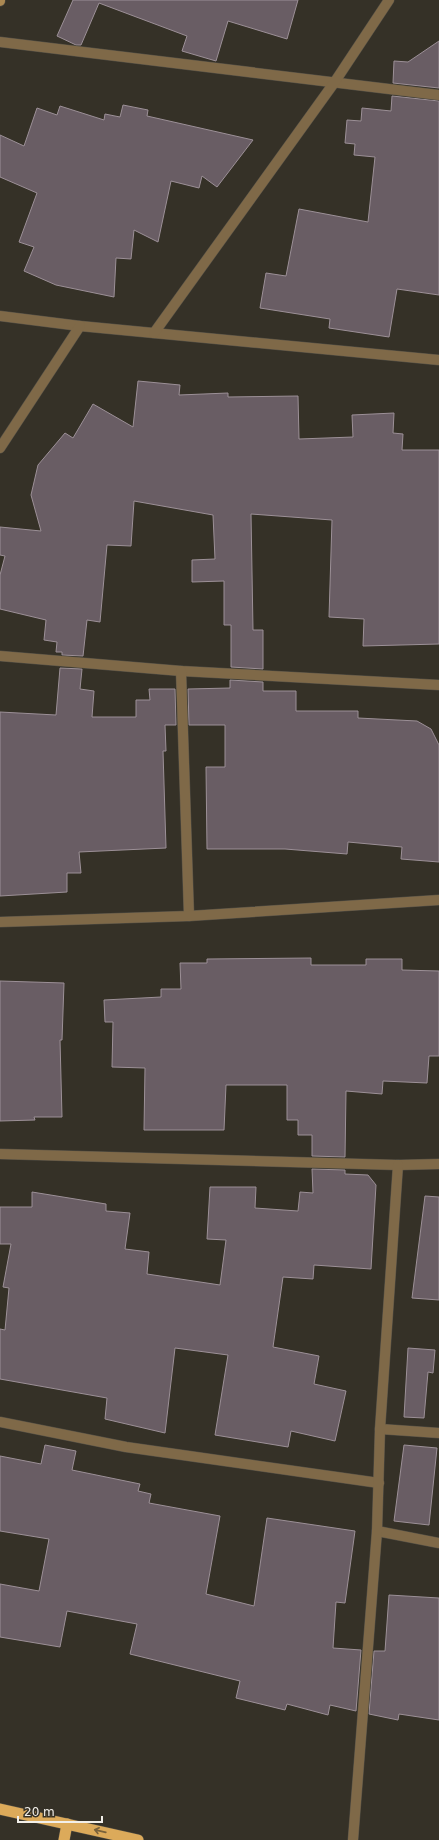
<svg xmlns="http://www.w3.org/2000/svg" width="439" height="1840" font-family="'DejaVu Sans',sans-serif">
	<rect width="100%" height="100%" fill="#353127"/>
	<g fill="#695d64" stroke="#9c9097">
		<path d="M 73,0 L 298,0 L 287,39 L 228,21 L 216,61 L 182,51 L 187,36 L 99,3 L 81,45 L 76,45 L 57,36 Z"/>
		<path d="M 439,41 L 439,88 L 393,83 L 394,61 L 408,62 Z"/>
		<path d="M 392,96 L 439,101 L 439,295 L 397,289 L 389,337 L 329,328 L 330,319 L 260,308 L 266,273 L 286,276 L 299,209 L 368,222 L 375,157 L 354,155 L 355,144 L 345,143 L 347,120 L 361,121 L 362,108 L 391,111 Z"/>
		<path d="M 123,105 L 148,110 L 147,116 L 253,140 L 217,187 L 202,176 L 199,188 L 171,181 L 158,242 L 134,230 L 131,259 L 116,258 L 114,297 L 56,285 L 24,271 L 34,247 L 19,242 L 37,193 L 0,177 L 0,135 L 24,146 L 37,108 L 57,115 L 60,106 L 104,120 L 105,114 L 120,117 Z"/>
		<path d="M 138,381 L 180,385 L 179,395 L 228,393 L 228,397 L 298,396 L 299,439 L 353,437 L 352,415 L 394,413 L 393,433 L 403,434 L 402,450 L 439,450 L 439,644 L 363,646 L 364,619 L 329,617 L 332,520 L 251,514 L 253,630 L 263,630 L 263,669 L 231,667 L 231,625 L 224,625 L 224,581 L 192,582 L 192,560 L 215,559 L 213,515 L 134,501 L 131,546 L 107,545 L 100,622 L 87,620 L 83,656 L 62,655 L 62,652 L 56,652 L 57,642 L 44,640 L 46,620 L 0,609 L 0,575 L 5,556 L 0,555 L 0,527 L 41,531 L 31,495 L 38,465 L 65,433 L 73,438 L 93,404 L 133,427 Z"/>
		<path d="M 60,668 L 82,669 L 80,689 L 94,691 L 92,717 L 136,717 L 136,700 L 150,700 L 149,689 L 175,689 L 176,725 L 165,725 L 166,751 L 163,751 L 166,848 L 79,852 L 81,873 L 67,873 L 67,892 L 0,896 L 0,712 L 56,715 Z"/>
		<path d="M 230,680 L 263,682 L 263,691 L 296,691 L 296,711 L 358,711 L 358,718 L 417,721 L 431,729 L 439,745 L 439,862 L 401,859 L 402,847 L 348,842 L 347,854 L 285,849 L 207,849 L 206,767 L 225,767 L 225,725 L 189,725 L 188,689 L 230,688 Z"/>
		<path d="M 311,958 L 311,965 L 366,965 L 366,959 L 402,959 L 402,970 L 439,971 L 439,1056 L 429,1056 L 427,1083 L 383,1081 L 382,1094 L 346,1091 L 345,1157 L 312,1156 L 312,1135 L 298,1135 L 298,1120 L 287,1120 L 287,1085 L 226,1085 L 224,1130 L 144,1130 L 145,1068 L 112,1067 L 113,1022 L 105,1022 L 104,1000 L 161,997 L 161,989 L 181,989 L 180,963 L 207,963 L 207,959 Z"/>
		<path d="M 0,981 L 64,983 L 62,1040 L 60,1040 L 62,1117 L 34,1117 L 35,1120 L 0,1121 Z"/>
		<path d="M 312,1169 L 345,1170 L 345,1174 L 368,1175 L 376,1185 L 371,1269 L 314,1265 L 313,1279 L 283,1277 L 273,1347 L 319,1356 L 314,1384 L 346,1391 L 335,1441 L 291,1431 L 288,1447 L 215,1435 L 228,1355 L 175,1348 L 165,1433 L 105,1419 L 107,1398 L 0,1379 L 0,1329 L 5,1330 L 9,1288 L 3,1287 L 11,1244 L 0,1244 L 0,1207 L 32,1207 L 32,1192 L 106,1204 L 106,1211 L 130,1213 L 125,1249 L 149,1252 L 147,1274 L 220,1285 L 226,1240 L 207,1239 L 210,1187 L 256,1187 L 255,1208 L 298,1211 L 300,1192 L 313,1193 Z"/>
		<path d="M 425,1196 L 439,1197 L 439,1300 L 412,1298 Z"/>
		<path d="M 408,1348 L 435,1350 L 433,1373 L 428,1372 L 424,1418 L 404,1417 Z"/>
		<path d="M 45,1445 L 76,1451 L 72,1470 L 140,1484 L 138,1491 L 151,1494 L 149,1503 L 220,1516 L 206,1594 L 254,1606 L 267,1518 L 355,1531 L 345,1603 L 336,1602 L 333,1648 L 361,1650 L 356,1711 L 330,1705 L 328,1715 L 287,1704 L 285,1710 L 236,1698 L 240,1681 L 130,1654 L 137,1624 L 67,1611 L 60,1647 L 0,1637 L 0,1584 L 39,1591 L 49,1539 L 0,1531 L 0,1456 L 41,1464 Z"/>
		<path d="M 404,1445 L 437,1448 L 429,1525 L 394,1521 Z"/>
		<path d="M 389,1595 L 439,1598 L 439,1720 L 399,1714 L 398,1720 L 369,1714 L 374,1651 L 385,1651 Z"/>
	</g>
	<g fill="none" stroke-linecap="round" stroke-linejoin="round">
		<g stroke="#534f46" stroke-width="11">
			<g id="minor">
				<path d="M 0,42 L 439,95"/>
				<path d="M 0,316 L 80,326 L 439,360"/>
				<path d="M 154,333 L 334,83 L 389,0"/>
				<path d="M 0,448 L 80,326"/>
				<path d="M 0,656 L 181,671 L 439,685"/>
				<path d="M 181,671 L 189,916"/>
				<path d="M 0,922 L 189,916 L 439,900"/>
				<path d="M 0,1154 L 398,1165 L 439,1164"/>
				<path d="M 0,1422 L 126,1447 L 379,1483"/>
				<path d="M 380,1429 L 439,1433"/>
				<path d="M 377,1531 L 439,1543"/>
				<path d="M 353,1840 L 377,1531 L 380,1429 L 398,1165"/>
			</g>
		</g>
		<g stroke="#534f46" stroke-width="11">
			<path id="secondary" d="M 0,1 L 0,0"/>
		</g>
		<g stroke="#534f46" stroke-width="12">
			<g id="trunk">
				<path d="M 0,1809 L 138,1840"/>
				<path d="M 64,1840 L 67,1824"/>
			</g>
		</g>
		<use href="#minor" stroke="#7f6948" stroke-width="10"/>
		<use href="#secondary" stroke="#ab8852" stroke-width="10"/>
		<use href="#trunk" stroke="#dcaa5a" stroke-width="11"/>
	</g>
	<defs><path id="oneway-shaft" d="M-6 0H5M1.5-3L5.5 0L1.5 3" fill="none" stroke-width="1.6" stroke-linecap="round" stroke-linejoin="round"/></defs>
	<use stroke="#78613b" href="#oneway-shaft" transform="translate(100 1831) rotate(-167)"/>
	<path d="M18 1816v6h84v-6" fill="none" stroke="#f2efe9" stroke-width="2"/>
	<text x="24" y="1816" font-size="12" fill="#f2efe9" stroke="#353127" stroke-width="3" paint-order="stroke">20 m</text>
</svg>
